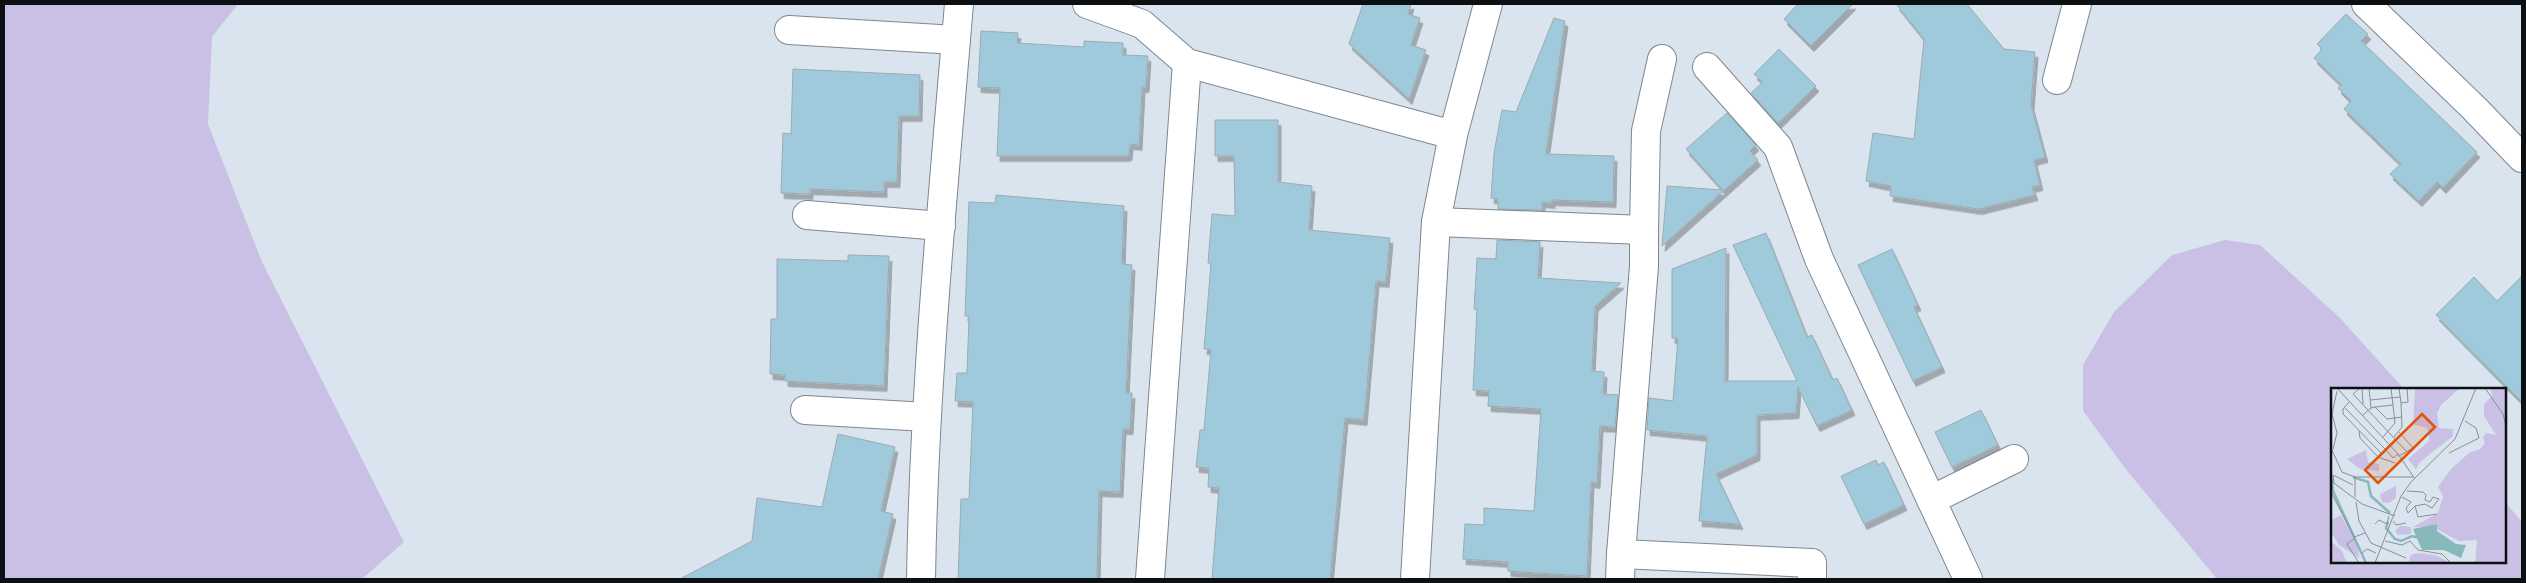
<svg xmlns="http://www.w3.org/2000/svg" width="2526" height="583" font-family="Commissioner,sans-serif">
	<defs>
		<filter id="shadow"><feDropShadow dx="3" dy="5.5" stdDeviation="0" flood-color="#0004"/></filter>
	</defs>
	<rect width="100%" height="100%" fill="#dae4ee"/>
	<g fill="#cac0e5">
		<path d="M 4,4 L 238,4 L 212,37 L 208,124 L 262,262 L 404,542 L 362,579 L 4,579 Z"/>
		<path d="M 2225,240 L 2260,245 L 2340,318 L 2404,389 L 2332,389 L 2332,562 L 2505,562 L 2505,502 L 2522,522 L 2522,579 L 2217,579 L 2208,568 L 2128,472 L 2083,411 L 2083,365 L 2114,312 L 2172,255 Z"/>
	</g>
	<g fill="#9ecadb" stroke="#9dabb0" filter="url(#shadow)">
		<path d="M 1363,4 L 1411,4 L 1408,14 L 1420,18 L 1411,45 L 1426,50 L 1409,99 L 1349,44 Z"/>
		<path d="M 1798,4 L 1853,4 L 1811,46 L 1784,19 Z"/>
		<path d="M 1896,4 L 1967,4 L 2004,49 L 2035,52 L 2031,105 L 2045,157 L 2034,160 L 2040,185 L 2032,187 L 2035,195 L 1979,209 L 1890,196 L 1891,186 L 1866,181 L 1873,133 L 1914,139 L 1924,39 Z"/>
		<path d="M 2346,14 L 2368,34 L 2361,41 L 2477,152 L 2443,188 L 2437,182 L 2419,201 L 2390,174 L 2401,164 L 2344,109 L 2351,101 L 2338,88 L 2342,85 L 2314,58 L 2322,49 L 2317,44 Z"/>
		<path d="M 1554,18 L 1565,21 L 1546,154 L 1614,156 L 1613,202 L 1552,200 L 1552,203 L 1542,202 L 1542,210 L 1498,209 L 1498,199 L 1491,198 L 1494,153 L 1502,110 L 1516,112 Z"/>
		<path d="M 981,31 L 1018,33 L 1017,43 L 1084,47 L 1084,41 L 1123,43 L 1123,55 L 1148,56 L 1146,87 L 1142,87 L 1139,145 L 1130,144 L 1129,155 L 1126,156 L 997,156 L 1000,88 L 978,87 Z"/>
		<path d="M 1779,49 L 1816,86 L 1778,123 L 1751,93 L 1763,82 L 1754,74 Z"/>
		<path d="M 793,69 L 920,75 L 919,116 L 899,116 L 897,182 L 884,182 L 884,192 L 810,189 L 810,194 L 781,193 L 783,133 L 791,134 Z"/>
		<path d="M 1727,113 L 1756,145 L 1750,151 L 1758,160 L 1662,246 L 1667,186 L 1723,190 L 1686,149 Z"/>
		<path d="M 1215,120 L 1278,120 L 1278,182 L 1312,186 L 1309,230 L 1390,238 L 1386,282 L 1376,281 L 1364,420 L 1345,418 L 1330,579 L 1212,579 L 1219,488 L 1208,487 L 1209,468 L 1196,467 L 1200,430 L 1204,430 L 1211,349 L 1204,349 L 1211,263 L 1208,263 L 1212,214 L 1235,216 L 1234,156 L 1215,156 Z"/>
		<path d="M 996,195 L 1124,206 L 1122,264 L 1132,265 L 1126,393 L 1132,393 L 1130,429 L 1123,429 L 1120,492 L 1099,491 L 1097,579 L 958,579 L 961,499 L 969,499 L 973,402 L 955,401 L 957,373 L 967,373 L 969,316 L 965,316 L 969,202 L 995,203 Z"/>
		<path d="M 1766,233 L 1807,337 L 1812,335 L 1833,380 L 1837,378 L 1852,410 L 1817,426 L 1798,387 L 1796,413 L 1757,415 L 1757,455 L 1716,474 L 1740,524 L 1699,521 L 1707,436 L 1647,430 L 1649,398 L 1673,401 L 1678,338 L 1672,338 L 1672,269 L 1726,248 L 1725,381 L 1797,381 L 1733,245 Z"/>
		<path d="M 1497,240 L 1540,242 L 1538,278 L 1621,283 L 1595,306 L 1592,371 L 1604,372 L 1603,394 L 1618,395 L 1615,427 L 1600,426 L 1597,483 L 1591,482 L 1587,576 L 1508,571 L 1508,562 L 1463,559 L 1465,524 L 1484,525 L 1484,508 L 1534,511 L 1541,409 L 1488,406 L 1489,391 L 1473,390 L 1477,309 L 1474,309 L 1477,258 L 1496,259 Z"/>
		<path d="M 1892,249 L 1918,305 L 1914,307 L 1942,367 L 1913,381 L 1858,265 Z"/>
		<path d="M 848,255 L 889,256 L 884,386 L 785,381 L 785,375 L 770,374 L 771,319 L 777,319 L 777,259 L 848,261 Z"/>
		<path d="M 2522,276 L 2522,402 L 2436,315 L 2474,277 L 2497,301 Z"/>
		<path d="M 1981,410 L 1998,445 L 1952,467 L 1935,432 Z"/>
		<path d="M 838,434 L 895,447 L 881,511 L 893,514 L 878,579 L 680,579 L 752,541 L 757,498 L 822,507 Z"/>
		<path d="M 1876,460 L 1878,465 L 1884,462 L 1904,505 L 1864,524 L 1841,476 Z"/>
	</g>
	<g fill="none" stroke-linecap="round" stroke-linejoin="round">
		<g stroke="#7e878f" stroke-width="30">
			<g id="street">
				<path d="M 1087,4 L 1142,24 L 1187,63 L 1453,135"/>
				<path d="M 2366,4 L 2474,108 L 2522,158"/>
				<path d="M 789,30 L 956,40"/>
				<path d="M 1707,67 L 1778,147 L 1819,259 L 1968,579"/>
				<path d="M 2057,80 L 2077,4"/>
				<path d="M 807,215 L 941,226"/>
				<path d="M 1436,222 L 1644,230 L 1644,266 L 1621,554 L 1812,563 L 1812,579"/>
				<path d="M 1644,230 L 1646,131 L 1662,59"/>
				<path d="M 805,410 L 927,417"/>
				<path d="M 1931,500 L 2014,459"/>
				<path d="M 921,579 C 924,387 943,195 959,4"/>
				<path d="M 1150,579 L 1187,63"/>
				<path d="M 1620,579 L 1621,554"/>
			</g>
		</g>
		<g stroke="#7e878f" stroke-width="30">
			<path id="secondary" d="M 1415,579 L 1436,222 L 1453,135 L 1488,4"/>
		</g>
		<use href="#street" stroke="#fff" stroke-width="28"/>
		<use href="#secondary" stroke="#fff" stroke-width="28"/>
	</g>
	<g transform="translate(2331 388)">
		<rect width="175" height="175" fill="#dae4ee"/>
		<path d="M 84,0 L 129,0 L 110,17 L 106,25 L 108,40 L 122,41 L 122,48 L 89,74 L 85,81 L 77,71 L 98,53 L 98,46 L 96,40 L 82,36 ZM 160,0 L 175,0 L 175,175 L 144,175 L 146,152 L 128,153 L 102,139 L 82,139 L 107,125 L 112,108 L 107,99 L 120,81 L 138,65 L 149,61 L 154,55 L 152,50 L 155,45 L 165,47 L 153,28 L 153,16 L 161,8 ZM 35,62 L 37,74 L 48,76 L 48,83 L 29,81 L 16,71 ZM 65,98 L 65,110 L 58,115 L 51,114 L 49,106 ZM 10,127 L 27,158 L 28,170 L 8,157 L 0,144 L 0,132 ZM 69,138 L 80,139 L 80,146 L 67,147 L 64,143 ZM 0,153 L 11,163 L 16,175 L 0,175 ZM 87,165 L 104,167 L 120,175 L 77,175 L 80,167 Z" fill="#cac0e5"/>
		<path d="M 106,136 L 106,143 L 125,156 L 135,157 L 130,170 L 113,162 L 91,162 L 82,141 Z" fill="#87b8ba"/>
		<path fill="none" stroke="#87b8ba" stroke-width="2.5" d="M 0,86 L 2,103 L 35,175M 22,89 L 37,94 L 40,108 L 59,125M 57,134 L 55,140 L 64,151 L 70,153 L 81,148 L 89,150"/>
		<path fill="none" stroke="#888f96" stroke-width="1" d="M 6,0 L 67,66 L 84,91M 29,0 L 22,6 L 76,64M 31,0 L 32,16M 68,0 L 70,15M 154,0 L 172,26 L 175,38M 39,12 L 69,9M 18,14 L 12,21 L 12,26 L 51,66 L 55,62 L 62,70 L 67,66M 13,19 L 55,62M 44,19 L 62,17M 40,20 L 44,19 L 56,31 L 71,29M 31,28 L 40,20 L 38,0M 28,43 L 29,50 L 47,69 L 64,75M 52,49 L 64,35 L 60,0M 63,49 L 71,39 L 70,15 L 77,14 L 76,0M 0,60 L 11,84 L 24,89 L 83,89M 2,61 L 6,45 L 1,26 L 6,3M 118,65 L 148,50 L 145,40 L 134,33M 68,68 L 82,60 L 68,44M 0,93 L 31,116 L 64,128M 3,95 L 2,87 L 22,97M 76,103 L 92,104 L 95,107 L 94,112 L 99,114 L 102,109 L 108,111 L 101,120 L 94,116 L 84,118M 0,104 L 23,149 L 34,145M 24,109 L 24,89M 71,109 L 80,114 L 75,120 L 77,125 L 84,118 L 87,129 L 106,126M 25,114 L 28,133 L 40,155 L 75,170M 62,133 L 65,137 L 75,135M 44,136 L 48,132 L 56,136 L 58,128M 24,150 L 16,156 L 28,175M 54,153 L 71,157 L 79,153 L 87,162 L 111,166 L 120,175M 31,165 L 36,161 L 45,165M 44,175 L 70,108 L 80,94 L 124,51 L 145,0"/>
		<path fill="#dd550c" fill-opacity="0.15" stroke="#dd550c" stroke-width="2.5" d="M 91,26 L 104,39 L 47,95 L 34,82 Z"/>
		<rect width="175" height="175" fill="none" stroke="#0d1013" stroke-width="2.5"/>
	</g>
	<rect width="2526" height="583" fill="none" stroke="#0d1013" stroke-width="10"/>
</svg>
